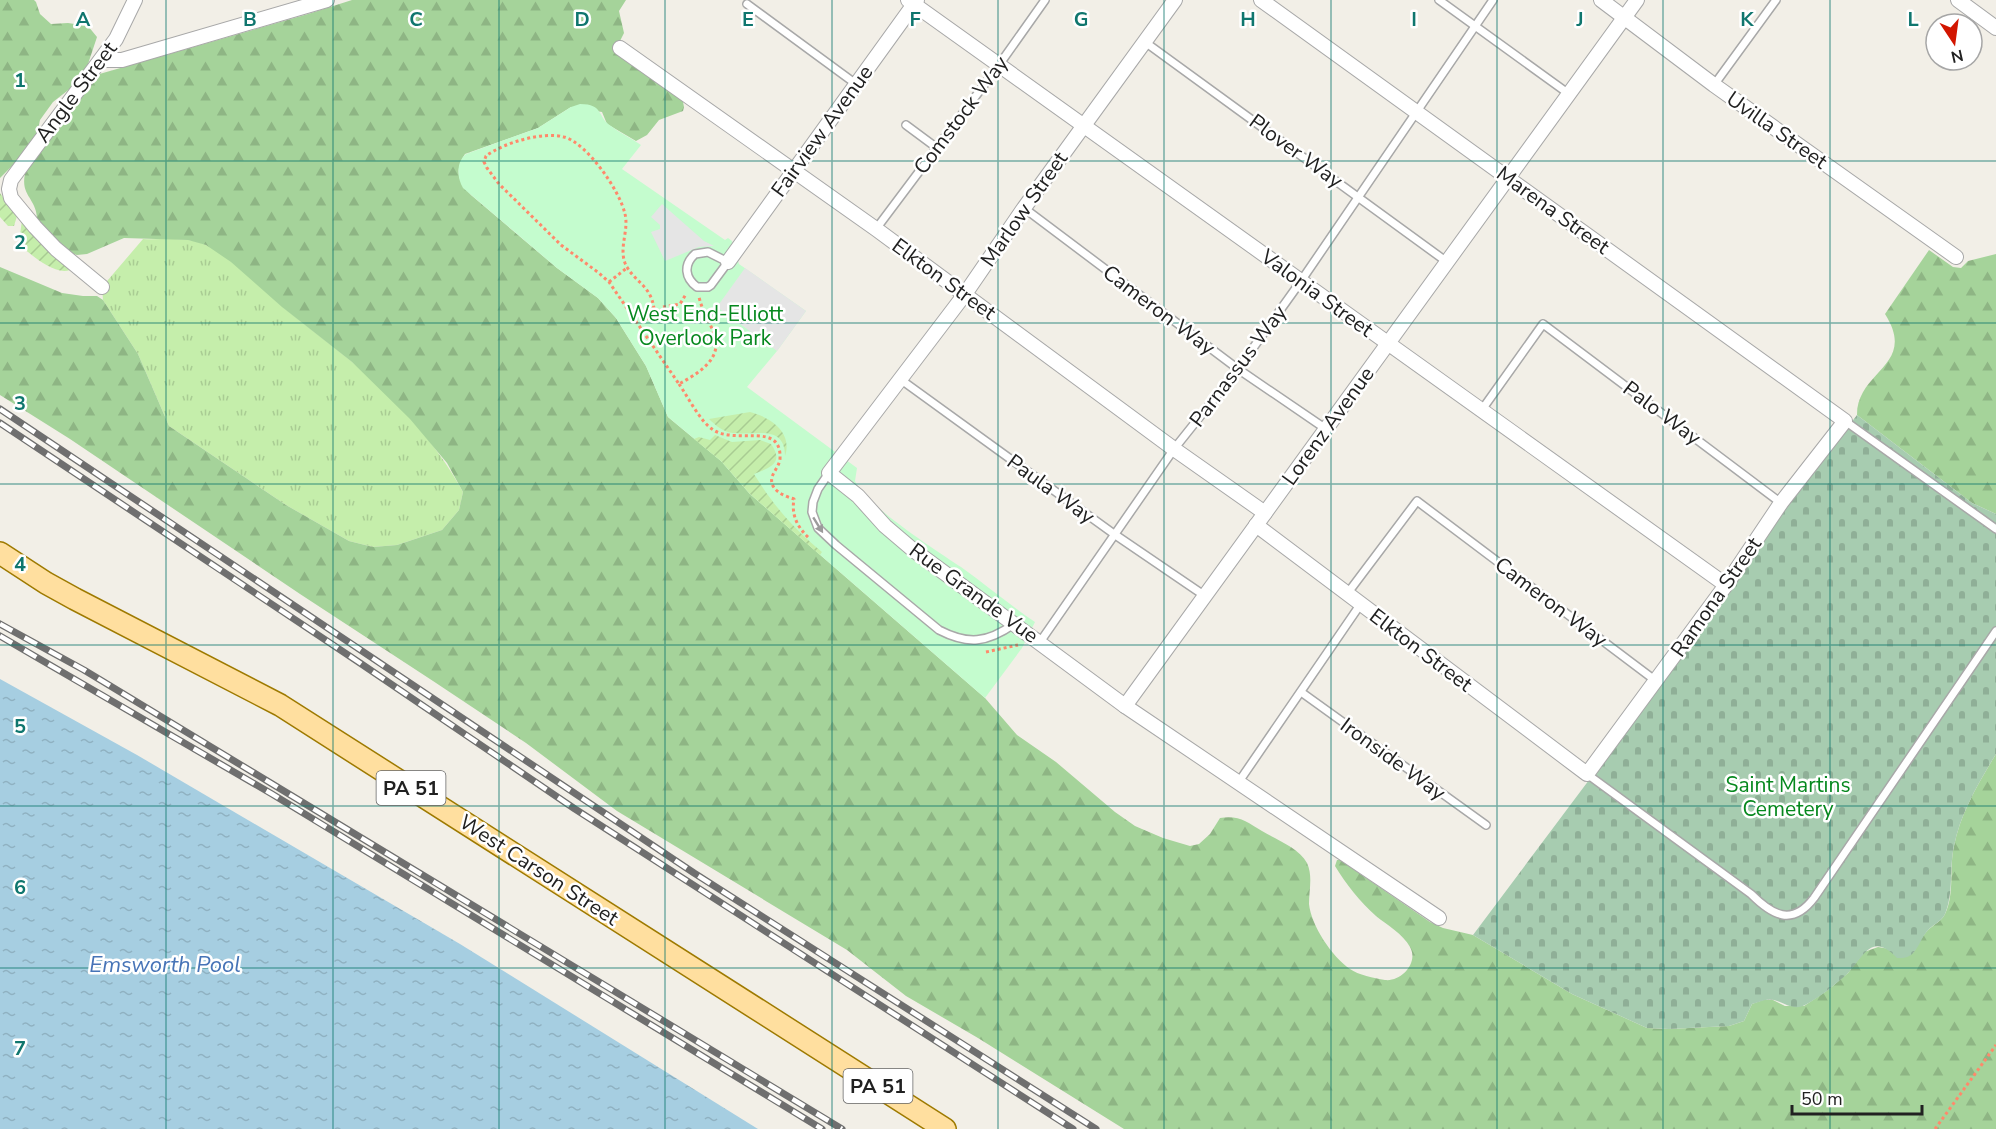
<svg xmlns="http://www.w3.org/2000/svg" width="1996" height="1129" font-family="'Nunito Sans',sans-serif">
	<defs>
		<pattern id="grass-tufts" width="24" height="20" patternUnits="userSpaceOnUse" patternTransform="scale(1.5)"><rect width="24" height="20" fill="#c5eeab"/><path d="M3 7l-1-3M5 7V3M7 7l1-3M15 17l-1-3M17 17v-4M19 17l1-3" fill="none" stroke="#a9cc93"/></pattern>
		<pattern id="forest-firs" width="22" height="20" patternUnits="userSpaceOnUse" patternTransform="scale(1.5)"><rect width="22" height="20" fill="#a5d39a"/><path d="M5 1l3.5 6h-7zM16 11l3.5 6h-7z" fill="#8eb584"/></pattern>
		<pattern id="cemetery-stones" width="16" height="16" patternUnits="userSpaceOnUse" patternTransform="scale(1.5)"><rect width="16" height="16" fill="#a7ccb0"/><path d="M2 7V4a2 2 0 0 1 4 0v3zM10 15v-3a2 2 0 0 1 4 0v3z" fill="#8faf97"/></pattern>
		<pattern id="garden-furrows" width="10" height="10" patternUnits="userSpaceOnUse" patternTransform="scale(1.5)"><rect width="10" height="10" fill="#c5eeab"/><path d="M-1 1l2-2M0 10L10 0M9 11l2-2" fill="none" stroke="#a9cc93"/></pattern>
		<pattern id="water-ripples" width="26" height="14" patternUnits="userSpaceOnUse" patternTransform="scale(1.5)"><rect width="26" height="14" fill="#a6cee1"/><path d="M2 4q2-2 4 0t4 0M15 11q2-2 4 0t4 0" fill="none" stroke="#8fb1c1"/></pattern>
	</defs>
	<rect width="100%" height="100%" fill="#f2efe7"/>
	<path fill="url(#grass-tufts)" d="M 143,239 C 163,240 187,236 206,245 C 229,255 263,290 284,308 C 306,326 329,343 351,361 C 395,398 436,442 463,492 L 459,510 L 442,530 L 397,545 L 373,547 L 349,541 L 286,505 L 169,426 L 138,354 L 103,300 L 102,287 Z"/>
	<g fill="url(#forest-firs)">
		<path d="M 0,0 L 34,0 L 36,2 L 40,14 L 51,24 L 68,23 L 88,26 L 97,37 L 88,64 L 76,84 L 53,102 L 40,120 L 37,134 L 23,155 L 0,178 Z"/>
		<path d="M 352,0 L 626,0 L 619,11 L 624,33 L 615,51 L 682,97 L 684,107 L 683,111 L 659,120 L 647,135 L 636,141 L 607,124 L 602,112 L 571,107 L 538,128 L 465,154 C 454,172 458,181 471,195 L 557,268 L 598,298 L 616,318 L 646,366 L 668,417 L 721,461 L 750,494 L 985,698 L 1017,735 L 1056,762 L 1115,812 L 1135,826 L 1163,838 L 1190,846 L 1199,844 L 1210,834 L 1220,818 C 1239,815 1247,822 1262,831 C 1277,840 1299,848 1307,863 C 1313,876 1309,890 1309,904 C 1311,925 1332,957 1350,969 C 1358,975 1374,978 1385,980 C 1401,982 1419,963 1410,947 C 1403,934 1387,925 1376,916 C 1360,902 1346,884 1335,866 L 1337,860 L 1340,860 L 1430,922 L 1443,928 L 1473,935 L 1572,994 L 1647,1028 L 1669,1029 L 1729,1026 L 1744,1021 L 1752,1004 L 1763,1000 L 1773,1000 L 1785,1006 L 1804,1006 L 1828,990 L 1848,973 L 1864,952 L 1878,947 L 1913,953 C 1918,945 1922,936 1928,930 C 1933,925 1942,921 1945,914 C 1955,894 1949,867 1954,846 C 1960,814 1979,782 1996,754 L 1996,1129 L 1124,1129 L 978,1038 L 906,996 L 847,950 L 617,811 L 526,743 L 433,681 L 300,594 L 70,439 L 0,395 L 0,267 L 62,293 L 83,296 L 97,296 L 103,300 L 138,354 L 169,426 L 286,505 L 349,541 L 373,547 L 397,545 L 442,530 L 459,510 L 463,492 L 447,463 L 410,419 L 352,362 L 282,307 L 231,262 L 206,245 L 188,240 L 124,238 L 87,254 L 77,255 L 67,252 L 37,224 C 39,195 15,198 28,164 L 96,75 L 308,14 Z"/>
		<path d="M 1929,250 L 1953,267 L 1961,268 L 1968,261 L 1996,254 L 1996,514 L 1972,503 L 1857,415 C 1857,370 1918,366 1885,314 Z"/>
	</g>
	<path fill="url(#cemetery-stones)" d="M 1857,415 L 1972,503 L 1996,514 L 1996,754 C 1979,782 1960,814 1954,846 C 1949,868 1954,893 1945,914 C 1942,921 1934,924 1929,929 C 1922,936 1920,945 1914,952 C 1909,958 1904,958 1897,958 C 1871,931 1864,957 1847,974 C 1836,984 1819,998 1805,1005 C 1793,1011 1786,1003 1774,1000 C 1767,998 1759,1002 1752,1004 L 1744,1021 L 1729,1026 L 1669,1029 L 1647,1028 L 1572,994 L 1473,935 L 1601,764 L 1757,546 Z"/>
	<path fill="#c4fcce" d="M 580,104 C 604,104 597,117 611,126 C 620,133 631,138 641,145 L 622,169 L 725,240 L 728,238 L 732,241 L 739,264 L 806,311 L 777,351 L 747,387 L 857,468 L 855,481 C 864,504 938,552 961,567 C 986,585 1010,605 1035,622 L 1022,648 L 985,698 L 750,494 L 721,461 L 668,417 L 646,366 L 616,318 L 598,298 L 557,268 L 463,188 C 457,178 456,162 466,154 L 538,128 L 571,107 Z"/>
	<g fill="url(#garden-furrows)">
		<path d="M 0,193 L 17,216 L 14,226 L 8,226 L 0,217 Z"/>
		<path d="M 22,220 L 71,269 L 70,270 C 55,275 36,258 24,249 L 20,235 Z"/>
		<path d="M 750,412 C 770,417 793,432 785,456 C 785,421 749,438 728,432 C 721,430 714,424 709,419 Z"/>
		<path d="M 715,435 L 732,442 L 760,440 L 771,444 C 785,464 769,468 754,474 C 773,505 794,529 822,552 L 820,555 L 750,494 L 721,461 L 694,439 L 699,437 L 710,440 Z"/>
	</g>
	<g fill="#e5e5e5">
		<path d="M 662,204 L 704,241 L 714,246 L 699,247 L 665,261 L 651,232 L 660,229 L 660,225 L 651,217 Z"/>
		<path d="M 745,268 L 806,311 L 777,351 L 717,307 Z"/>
	</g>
	<path fill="url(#water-ripples)" d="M 0,679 L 137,755 L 460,944 L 758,1129 L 0,1129 Z"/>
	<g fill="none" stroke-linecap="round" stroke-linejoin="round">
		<g stroke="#a8a8a8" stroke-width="10">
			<g id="lane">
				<path d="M 1439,0 L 1569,94"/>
				<path d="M 747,4 L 856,84"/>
				<path d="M 1145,42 L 1447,262"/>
				<path d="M 1714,85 L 1776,0"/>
				<path d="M 906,125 L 937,148"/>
				<path d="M 1024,208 L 1238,369 L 1326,429"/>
				<path d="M 876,229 L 999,65 L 1045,0"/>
				<path d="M 708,252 L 728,262 L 711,285 L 708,287 L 697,287 C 685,278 683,265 695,254 Z"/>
				<path d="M 900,379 L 1114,534 L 1205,596"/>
				<path d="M 1481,411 L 1543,324 L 1781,503"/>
				<path d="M 1845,421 L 1996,529"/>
				<path d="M 829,473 L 818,489 L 813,502 L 812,512 L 818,528 L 836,545 L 939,630 C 968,645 987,643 1014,624"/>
				<path d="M 1347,594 L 1417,501 L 1656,681"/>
				<path d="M 1040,642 L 1174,449 L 1238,369 L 1301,281 L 1493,0"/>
				<path d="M 1301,692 L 1486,825"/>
				<path d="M 1587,774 L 1751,894 C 1772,915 1792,927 1814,898 L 1996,631"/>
				<path d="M 1238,783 L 1360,605"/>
			</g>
		</g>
		<g stroke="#a8a8a8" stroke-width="16">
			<g id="street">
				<path d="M 908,0 L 1726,585"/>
				<path d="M 1175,0 L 1024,208 L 965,294 L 829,473 L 858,496 L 885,526 L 912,549 L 1125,706 L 1439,918"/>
				<path d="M 1601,0 L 1714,85 L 1956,257"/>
				<path d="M 1958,0 L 1996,28"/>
				<path d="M 620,48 L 876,229 L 1174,449 L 1265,513"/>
				<path d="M 101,60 L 122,60 L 327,0"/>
				<path d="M 728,262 L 917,0"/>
				<path d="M 102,287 L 56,249 L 35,227 L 11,198 L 9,189 L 11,180 L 116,39 L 135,0"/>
				<path d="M 1256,525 L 1587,774 L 1726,585 L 1781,503 L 1845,421 L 1261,0"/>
				<path d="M 1125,706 L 1637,0"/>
			</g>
		</g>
		<g stroke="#9e7a00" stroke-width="24">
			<path id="primary" d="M 0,553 L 46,583 L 75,599 L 280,705 L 945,1129"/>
		</g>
		<g stroke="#ff896b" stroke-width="3" stroke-dasharray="3 3" stroke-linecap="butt">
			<path d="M 609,282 L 628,267"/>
			<path d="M 663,307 L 680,304 L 686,294"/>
			<path d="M 654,309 C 651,284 633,282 625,263 C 619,247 629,230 625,214 C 620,191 587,143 564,137 C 543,131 503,143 486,156 L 484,162 L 487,168 L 499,184 L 561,245 L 599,273 L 609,282 L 679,384 C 697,374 724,359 714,333 C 709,321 702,310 699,297"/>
			<path d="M 646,320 L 649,313"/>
			<path d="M 679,384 C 688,397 700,421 712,429 C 735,446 782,420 780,459 C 779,466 774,471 772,477 C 769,490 784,496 794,499 C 791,516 798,528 810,539"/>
			<path d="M 986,652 L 1018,645"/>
			<path d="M 1935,1129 L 1996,1045"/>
		</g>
		<use href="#lane" stroke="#fff" stroke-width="7"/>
		<use href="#street" stroke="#fff" stroke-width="14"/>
		<use href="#primary" stroke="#ffdf9f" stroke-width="21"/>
		<g stroke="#6f6f6f" stroke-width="7">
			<g id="rail">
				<path d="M 0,409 L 694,873 L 1096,1129"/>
				<path d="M 0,423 L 360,663 L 575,809 L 1073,1129"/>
				<path d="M 0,624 L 84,670 L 842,1129"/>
				<path d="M 0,636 L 272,794 L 822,1129"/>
			</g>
		</g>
		<use href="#rail" stroke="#fff" stroke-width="4.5" stroke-dasharray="14" stroke-linecap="butt"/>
	</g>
	<defs><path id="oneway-solid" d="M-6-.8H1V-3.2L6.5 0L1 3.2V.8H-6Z" transform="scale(1.5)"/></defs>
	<use fill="#9b9b9b" href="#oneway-solid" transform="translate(818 525) rotate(58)"/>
	<path fill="none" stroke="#0f766e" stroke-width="1.5" stroke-opacity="0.55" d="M 166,0 L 166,1129M 333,0 L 333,1129M 499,0 L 499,1129M 665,0 L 665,1129M 832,0 L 832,1129M 998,0 L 998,1129M 1164,0 L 1164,1129M 1331,0 L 1331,1129M 1497,0 L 1497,1129M 1663,0 L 1663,1129M 1830,0 L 1830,1129M 0,161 L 1996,161M 0,323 L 1996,323M 0,484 L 1996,484M 0,645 L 1996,645M 0,806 L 1996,806M 0,968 L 1996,968"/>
	<g text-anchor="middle" stroke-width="5" stroke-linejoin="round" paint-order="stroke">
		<g fill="#fff" stroke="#646464" stroke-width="1.5">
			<rect x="376.5" y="771" width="69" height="34" rx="4.5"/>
			<rect x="843.5" y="1069" width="69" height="34" rx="4.5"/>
		</g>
		<g font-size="20" font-weight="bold" fill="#212121">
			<text x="411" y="795">PA 51</text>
			<text x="878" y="1093">PA 51</text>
		</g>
		<g font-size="21" fill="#212121" stroke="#fff">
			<text transform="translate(76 92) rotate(-53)" y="7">Angle Street</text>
			<text transform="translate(961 115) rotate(-53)" y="7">Comstock Way</text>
			<text transform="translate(1777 130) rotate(35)" y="7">Uvilla Street</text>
			<text transform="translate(822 131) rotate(-54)" y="7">Fairview Avenue</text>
			<text transform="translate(1296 151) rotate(36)" y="7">Plover Way</text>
			<text transform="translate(1024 209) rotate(-55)" y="7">Marlow Street</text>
			<text transform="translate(1553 210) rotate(36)" y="7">Marena Street</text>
			<text transform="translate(944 279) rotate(36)" y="7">Elkton Street</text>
			<text transform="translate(1317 293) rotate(36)" y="7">Valonia Street</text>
			<text transform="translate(1159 310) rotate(37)" y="7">Cameron Way</text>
			<text transform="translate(1238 366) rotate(-53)" y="7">Parnassus Way</text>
			<text transform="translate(1662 413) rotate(37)" y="7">Palo Way</text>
			<text transform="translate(1328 426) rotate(-54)" y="7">Lorenz Avenue</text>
			<text transform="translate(1051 489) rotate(36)" y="7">Paula Way</text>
			<text transform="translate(974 593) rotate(36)" y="7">Rue Grande Vue</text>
			<text transform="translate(1716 597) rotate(-55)" y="7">Ramona Street</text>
			<text transform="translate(1551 602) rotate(37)" y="7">Cameron Way</text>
			<text transform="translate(1421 650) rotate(37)" y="7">Elkton Street</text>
			<text transform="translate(1393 759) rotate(36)" y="7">Ironside Way</text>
			<text transform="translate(539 870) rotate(33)" y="7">West Carson Street</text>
		</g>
		<g font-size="21" fill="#06881e" stroke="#fff">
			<text x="705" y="321">West End-Elliott<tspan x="705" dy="24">Overlook Park</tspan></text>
			<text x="1788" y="792">Saint Martins<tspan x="1788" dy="24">Cemetery</tspan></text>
		</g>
		<g font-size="22" font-style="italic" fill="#4774b7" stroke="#fff">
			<text x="165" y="972">Emsworth Pool</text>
		</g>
	</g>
	<g font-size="20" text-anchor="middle" font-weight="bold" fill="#0f766e" stroke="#fff" stroke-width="5" stroke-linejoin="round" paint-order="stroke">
		<text x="83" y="26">A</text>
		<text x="250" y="26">B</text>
		<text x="416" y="26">C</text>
		<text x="582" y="26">D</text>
		<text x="748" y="26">E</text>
		<text x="915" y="26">F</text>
		<text x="1081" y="26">G</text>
		<text x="1248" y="26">H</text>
		<text x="1414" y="26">I</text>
		<text x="1580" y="26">J</text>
		<text x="1747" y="26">K</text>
		<text x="1913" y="26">L</text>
		<text x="20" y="87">1</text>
		<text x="20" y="249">2</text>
		<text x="20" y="410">3</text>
		<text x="20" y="571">4</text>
		<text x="20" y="733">5</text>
		<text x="20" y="894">6</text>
		<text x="20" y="1055">7</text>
	</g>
	<g transform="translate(1954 42) rotate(167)"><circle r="28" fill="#ffffff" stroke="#a6a6a6" stroke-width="1.5"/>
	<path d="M0-4.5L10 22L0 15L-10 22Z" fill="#d21500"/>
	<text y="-9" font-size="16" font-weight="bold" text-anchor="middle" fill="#212121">N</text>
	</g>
	<path d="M1792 1105v9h130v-9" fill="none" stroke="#212121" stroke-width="3"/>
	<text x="1801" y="1105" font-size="18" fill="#212121" stroke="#ffffff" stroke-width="4.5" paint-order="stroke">50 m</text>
</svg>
